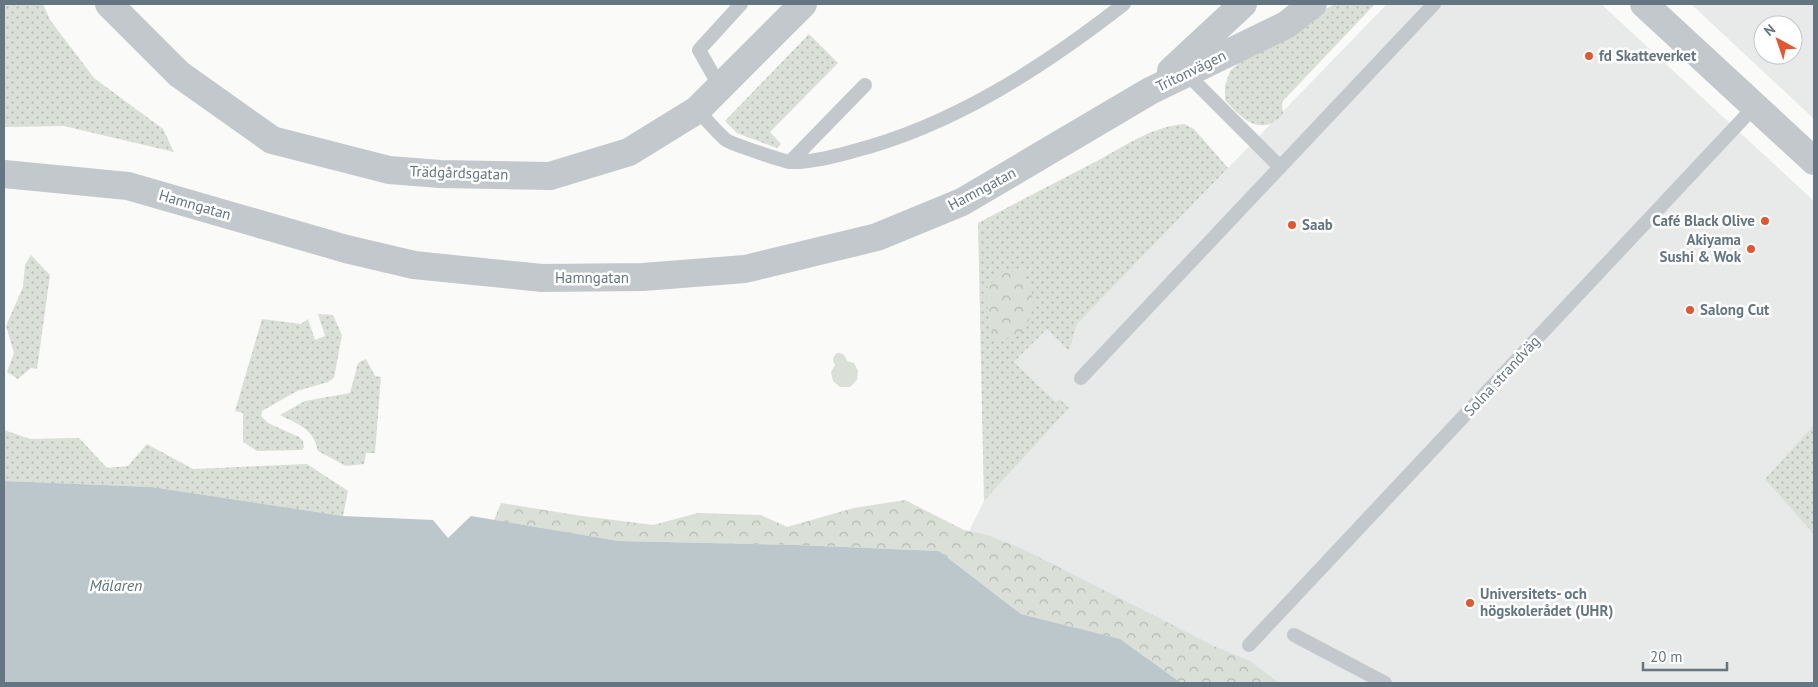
<svg xmlns="http://www.w3.org/2000/svg" width="1818" height="687" font-family="'PT Sans',sans-serif">
	<defs>
		<pattern id="grass-dots" width="8" height="8" patternUnits="userSpaceOnUse" patternTransform="scale(1.25)"><rect width="8" height="8" fill="#dadfd7"/><path d="M2 2h.1M6 6h.1" fill="none" stroke="#b4b9b4" stroke-width="1.8" stroke-linecap="round"/></pattern>
		<pattern id="forest-crowns" width="20" height="18" patternUnits="userSpaceOnUse" patternTransform="scale(1.25)"><rect width="20" height="18" fill="#dadfd7"/><path d="M2 6a3 3 0 1 1 6 0M12 15a3 3 0 1 1 6 0" fill="none" stroke="#b4b9b4"/></pattern>
	</defs>
	<rect width="100%" height="100%" fill="#fafaf8"/>
	<g fill="#e8e9e9" fill-rule="evenodd">
		<path d="M 1387,4 L 1601,4 L 1814,201 L 1814,683 L 1177,683 L 954,562 L 984,501 L 1069,408 L 1056,402 L 1014,362 L 1047,329 L 1069,351 L 1077,324 Z"/>
		<path d="M 1691,4 L 1814,4 L 1814,119 ZM 1763,25 L 1793,25 L 1793,55 L 1763,55 Z"/>
	</g>
	<g fill="url(#grass-dots)">
		<path d="M 4,4 L 43,4 L 50,20 L 94,78 L 163,129 L 174,152 L 64,126 L 4,127 Z"/>
		<path d="M 1334,4 L 1375,4 L 1282,102 L 1283,114 C 1261,138 1242,119 1225,100 L 1225,86 L 1230,71 L 1239,63 L 1278,41 Z"/>
		<path d="M 809,34 L 838,63 L 770,132 L 781,144 L 777,148 L 737,133 L 725,121 Z"/>
		<path d="M 1184,124 L 1194,129 L 1228,168 L 1077,324 L 1069,351 L 1047,329 L 1014,362 L 1056,402 L 1060,399 L 1069,408 L 984,501 L 978,223 C 1017,202 1057,182 1097,161 C 1125,146 1151,127 1184,124 Z"/>
		<path d="M 31,255 L 50,275 L 37,369 L 31,368 L 18,379 L 7,372 L 14,353 L 6,326 L 23,287 L 25,265 Z"/>
		<path d="M 318,314 L 333,315 L 342,335 L 334,378 L 328,382 L 297,391 L 262,411 L 261,416 L 268,423 L 299,437 L 303,441 L 304,447 L 302,450 L 257,451 L 243,442 L 243,413 L 235,411 L 262,319 L 301,324 L 308,319 L 315,340 L 325,336 Z"/>
		<path d="M 366,359 L 375,376 L 381,377 L 375,453 L 366,453 L 364,464 L 346,466 L 318,451 C 313,428 299,425 280,415 L 305,401 L 350,393 L 358,363 Z"/>
		<path d="M 1814,425 L 1814,534 L 1765,479 Z"/>
		<path d="M 4,430 L 30,439 L 79,438 L 107,468 L 128,466 L 147,444 L 193,469 L 307,464 L 348,491 L 343,516 L 152,487 L 4,481 Z"/>
	</g>
	<g fill="url(#forest-crowns)">
		<path d="M 1023,271 C 1036,301 1038,307 1020,335 L 997,340 L 989,324 L 986,289 L 1002,272 Z"/>
		<path d="M 905,500 L 964,530 L 984,534 L 1023,549 L 1216,647 L 1250,661 L 1279,683 L 1181,683 L 1120,639 L 1021,614 L 939,551 L 797,545 L 619,541 L 494,520 L 501,503 L 582,516 L 653,525 L 698,513 L 761,515 L 787,527 L 854,508 Z"/>
	</g>
	<path fill="#dadfd7" d="M 837,353 C 843,353 845,355 847,361 L 854,363 L 858,371 L 857,380 L 850,387 L 840,387 L 833,381 L 831,372 L 835,365 C 832,359 833,357 837,353 Z"/>
	<path fill="#bbc7cb" d="M 4,481 L 152,487 L 343,516 L 433,520 L 448,538 L 471,516 L 619,541 L 797,545 L 939,551 L 1021,614 L 1120,639 L 1181,683 L 4,683 Z"/>
	<g fill="none" stroke-linecap="round" stroke-linejoin="round">
		<g stroke="#c3c8cc" stroke-width="14">
			<path d="M 1186,73 L 1280,167"/>
			<path d="M 720,87 L 699,50 L 741,4"/>
			<path d="M 697,110 C 707,120 716,131 726,140 C 732,144 783,161 790,162 C 810,163 835,156 854,151 C 954,125 1043,67 1124,4"/>
			<path d="M 790,162 L 865,85"/>
			<path d="M 1081,378 L 1434,4"/>
			<path d="M 1294,635 L 1385,683"/>
			<path d="M 1249,645 L 1755,106"/>
		</g>
		<g stroke="#c3c8cc" stroke-width="28">
			<path d="M 109,4 L 179,74 L 272,140 L 389,170 L 440,174 L 550,176 L 629,152 L 697,110 L 803,4"/>
			<path d="M 1644,4 L 1814,161"/>
		</g>
		<g stroke="#c3c8cc" stroke-width="28">
			<path d="M 1171,71 L 1243,4"/>
			<path d="M 4,174 L 128,186 L 346,249 L 414,265 L 542,278 L 643,277 L 745,269 L 877,237 L 962,202 L 1150,91 L 1286,25 L 1313,4"/>
		</g>
	</g>
	<g fill="#e4572e" stroke="#fff" stroke-width="2">
		<circle cx="1589" cy="56" r="5"/>
		<circle cx="1765" cy="221" r="5"/>
		<circle cx="1292" cy="225" r="5"/>
		<circle cx="1751" cy="249" r="5"/>
		<circle cx="1690" cy="310" r="5"/>
		<circle cx="1470" cy="603" r="5"/>
	</g>
	<g text-anchor="middle" stroke-width="5" stroke-linejoin="round" paint-order="stroke">
		<g font-size="15" font-weight="bold" fill="#657683" stroke="#fff" text-anchor="start">
			<text x="1599" y="61">fd Skatteverket</text>
			<text x="1755" y="226" text-anchor="end">Café Black Olive</text>
			<text x="1302" y="230">Saab</text>
			<text x="1741" y="245" text-anchor="end">Akiyama<tspan x="1741" dy="17">Sushi &amp; Wok</tspan></text>
			<text x="1700" y="315">Salong Cut</text>
			<text x="1480" y="599">Universitets- och<tspan x="1480" dy="17">högskolerådet (UHR)</tspan></text>
		</g>
		<g font-size="15" fill="#657683" stroke="#fff">
			<text transform="translate(1191 71) rotate(-26)" y="5">Tritonvägen</text>
			<text transform="translate(459 173) rotate(2)" y="5">Trädgårdsgatan</text>
			<text transform="translate(982 189) rotate(-28)" y="5">Hamngatan</text>
			<text transform="translate(195 205) rotate(16)" y="5">Hamngatan</text>
			<text x="592" y="283">Hamngatan</text>
			<text transform="translate(1502 376) rotate(-47)" y="5">Solna strandväg</text>
		</g>
		<g font-size="16" font-style="italic" fill="#60757c" stroke="#fff">
			<text x="116" y="591">Mälaren</text>
		</g>
	</g>
	<rect width="1818" height="687" fill="none" stroke="#657683" stroke-width="10"/>
	<g transform="translate(1778 40) rotate(320)"><circle r="24" fill="#ffffff" stroke="#c1c8cd"/>
	<path d="M0-4L9 19L0 12L-9 19Z" fill="#e4572e"/>
	<text y="-8" font-size="14" font-weight="bold" text-anchor="middle" fill="#657683">N</text>
	</g>
	<path d="M1643 662v8h84v-8" fill="none" stroke="#657683" stroke-width="2.5"/>
	<text x="1650" y="662" font-size="15" fill="#657683" stroke="#ffffff" stroke-width="4" paint-order="stroke">20 m</text>
</svg>
